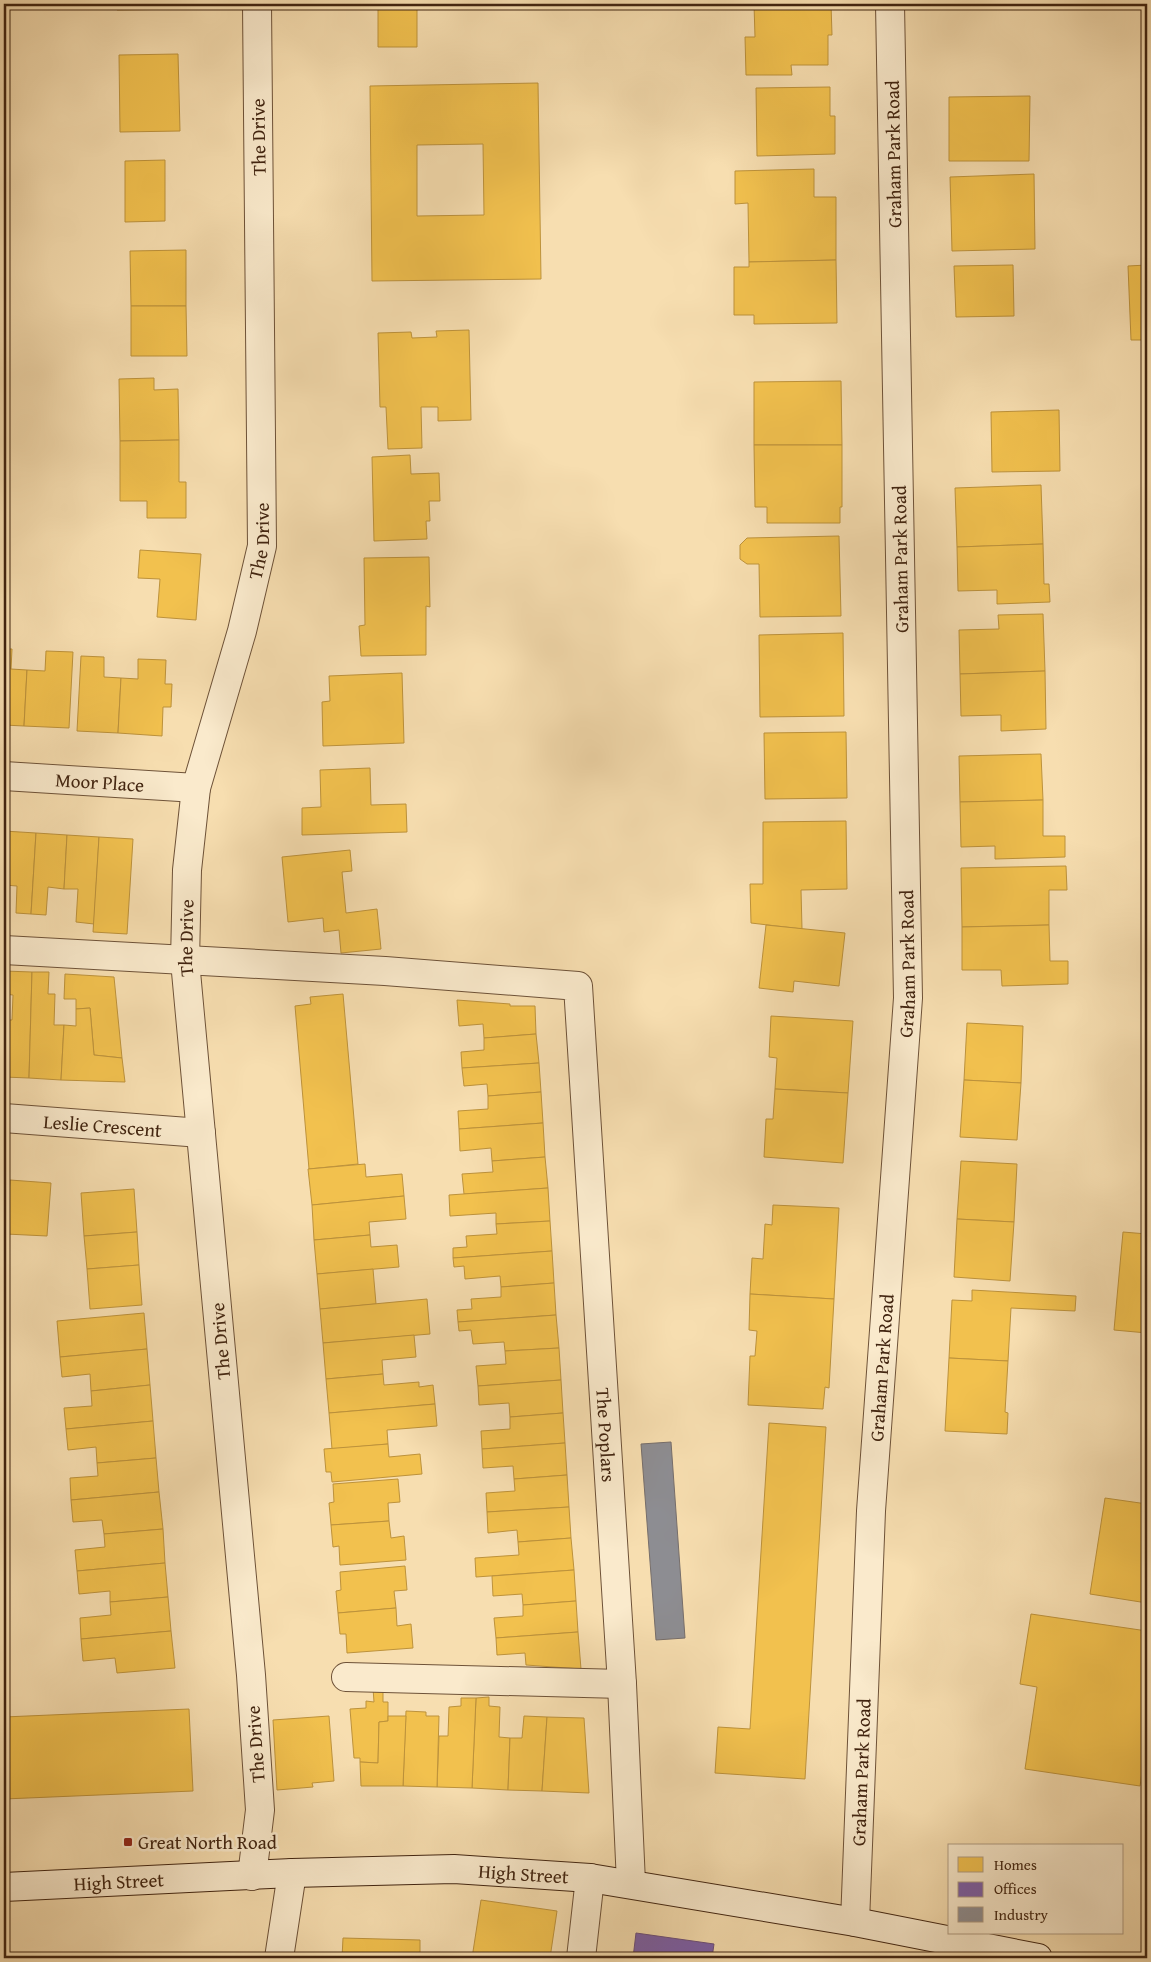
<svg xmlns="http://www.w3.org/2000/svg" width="1151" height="1962" font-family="'Gentium Book Plus',serif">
	<rect width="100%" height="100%" fill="#f7deb0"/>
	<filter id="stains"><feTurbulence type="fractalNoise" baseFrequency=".004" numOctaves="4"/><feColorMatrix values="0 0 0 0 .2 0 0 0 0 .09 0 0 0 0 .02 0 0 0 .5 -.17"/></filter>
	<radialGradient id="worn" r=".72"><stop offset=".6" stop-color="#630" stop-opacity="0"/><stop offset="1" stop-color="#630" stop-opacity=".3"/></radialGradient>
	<g fill="#f2c14e" stroke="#bd923b" fill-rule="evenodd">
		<path d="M 117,4 L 188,4 L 188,9 L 117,10 Z"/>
		<path d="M 345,4 L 417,4 L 417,47 L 378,47 L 378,8 L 345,8 Z"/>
		<path d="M 754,4 L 831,4 L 832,35 L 828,35 L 828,65 L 791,65 L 792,75 L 746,75 L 745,37 L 755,37 Z"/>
		<path d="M 178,54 L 180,131 L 120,132 L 119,55 Z"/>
		<path d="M 538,83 L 541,279 L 372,281 L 370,86 ZM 483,144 L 484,215 L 417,216 L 417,145 Z"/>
		<path d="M 830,87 L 830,116 L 835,116 L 835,154 L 757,156 L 756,88 Z"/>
		<path d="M 1030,96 L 1029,161 L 949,161 L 949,97 Z"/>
		<path d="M 165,160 L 165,221 L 125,222 L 125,161 Z"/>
		<path d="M 814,169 L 814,197 L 836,197 L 836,260 L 749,262 L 748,203 L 735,204 L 735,171 Z"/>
		<path d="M 1034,174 L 1035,249 L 952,251 L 950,177 Z"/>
		<path d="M 186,250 L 186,306 L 131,306 L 130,251 Z"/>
		<path d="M 836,260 L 837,323 L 754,324 L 754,315 L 734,315 L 734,267 L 749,267 L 749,262 Z"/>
		<path d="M 1013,265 L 1014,316 L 956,317 L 954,266 Z"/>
		<path d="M 1147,265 L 1147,340 L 1131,340 L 1128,266 Z"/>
		<path d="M 131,306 L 186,306 L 187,356 L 131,356 Z"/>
		<path d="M 469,330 L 471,420 L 438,421 L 438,407 L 421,407 L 422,448 L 388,449 L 386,407 L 380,407 L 378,333 L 411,332 L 412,338 L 437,337 L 436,331 Z"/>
		<path d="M 154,378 L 154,390 L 178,389 L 179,440 L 120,441 L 119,379 Z"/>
		<path d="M 841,381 L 842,445 L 754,445 L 754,382 Z"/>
		<path d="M 1059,410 L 1060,471 L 992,472 L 991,412 Z"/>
		<path d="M 179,440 L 179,482 L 186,482 L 186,518 L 147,518 L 147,501 L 120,501 L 120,441 Z"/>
		<path d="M 754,445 L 842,445 L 842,507 L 840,507 L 840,523 L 767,523 L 767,507 L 755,507 Z"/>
		<path d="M 410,455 L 411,474 L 439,473 L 440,501 L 429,501 L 430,521 L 426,521 L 427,539 L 374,541 L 372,457 Z"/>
		<path d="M 1041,485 L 1043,544 L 957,547 L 955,488 Z"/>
		<path d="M 839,536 L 841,616 L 760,617 L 759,564 L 747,564 L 740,559 L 740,545 L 747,538 Z"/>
		<path d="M 1043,544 L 1044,584 L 1049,584 L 1050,602 L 997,604 L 997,590 L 958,591 L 957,547 Z"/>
		<path d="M 140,550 L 201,554 L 196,620 L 157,617 L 160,579 L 138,578 Z"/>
		<path d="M 429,557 L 430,607 L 426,606 L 426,655 L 361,656 L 359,626 L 365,625 L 364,558 Z"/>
		<path d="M 1043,614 L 1045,671 L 960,674 L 959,630 L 999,629 L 998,615 Z"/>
		<path d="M 843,633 L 844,716 L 760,717 L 759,635 Z"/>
		<path d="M 4,649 L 12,649 L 11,669 L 27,670 L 24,726 L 4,725 Z"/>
		<path d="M 46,651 L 73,652 L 69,728 L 24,726 L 27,670 L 45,671 Z"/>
		<path d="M 81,656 L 104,657 L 104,677 L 121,678 L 118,733 L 77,731 Z"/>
		<path d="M 138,659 L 166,660 L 165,684 L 172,684 L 171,707 L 163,707 L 162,736 L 118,733 L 121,678 L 138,679 Z"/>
		<path d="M 1045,671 L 1046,729 L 1001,731 L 1001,715 L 961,716 L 960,674 Z"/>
		<path d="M 402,673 L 404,743 L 323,746 L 322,702 L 330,701 L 329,676 Z"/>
		<path d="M 846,732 L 847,798 L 765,799 L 764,733 Z"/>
		<path d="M 1041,754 L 1043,800 L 960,802 L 959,756 Z"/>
		<path d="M 370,768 L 371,805 L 406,804 L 407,832 L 302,835 L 302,808 L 321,807 L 320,770 Z"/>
		<path d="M 1043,800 L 1043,836 L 1065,836 L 1065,857 L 995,859 L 995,846 L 961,847 L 960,802 Z"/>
		<path d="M 846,821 L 847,889 L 801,890 L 802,929 L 751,923 L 750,884 L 763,884 L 763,822 Z"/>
		<path d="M 4,831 L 36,833 L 31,914 L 16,913 L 17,886 L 4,885 Z"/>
		<path d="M 36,833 L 67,835 L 64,889 L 48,887 L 46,915 L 31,914 Z"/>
		<path d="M 67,835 L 99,837 L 94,924 L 76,922 L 78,889 L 64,889 Z"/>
		<path d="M 99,837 L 133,839 L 127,934 L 93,932 Z"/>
		<path d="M 350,850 L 352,871 L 342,872 L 346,913 L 377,909 L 381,949 L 341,953 L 339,930 L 324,932 L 323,918 L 288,922 L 282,857 Z"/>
		<path d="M 1066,866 L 1067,890 L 1049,890 L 1049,925 L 962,927 L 961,868 Z"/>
		<path d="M 766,925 L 845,933 L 839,986 L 794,981 L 793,992 L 759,988 Z"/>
		<path d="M 1049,925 L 1050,961 L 1068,961 L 1068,984 L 1002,986 L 1001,970 L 962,970 L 962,927 Z"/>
		<path d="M 4,971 L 32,972 L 29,1078 L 4,1077 L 4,1020 L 12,1020 L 13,995 L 4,994 Z"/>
		<path d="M 32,972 L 49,972 L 48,994 L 55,994 L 54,1025 L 64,1025 L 61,1080 L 29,1078 Z"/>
		<path d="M 65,974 L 114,977 L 122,1058 L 94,1055 L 90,1008 L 76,1009 L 76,999 L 64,999 Z"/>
		<path d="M 343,994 L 358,1164 L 309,1169 L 295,1006 L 311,1004 L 310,997 Z"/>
		<path d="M 457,1000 L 510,1004 L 510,1006 L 535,1006 L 536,1034 L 484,1038 L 483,1024 L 459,1026 Z"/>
		<path d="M 90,1008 L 94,1055 L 122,1058 L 125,1082 L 61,1080 L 64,1025 L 76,1026 L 76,1009 Z"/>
		<path d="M 771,1016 L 853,1021 L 848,1093 L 775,1089 L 777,1058 L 769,1057 Z"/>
		<path d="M 967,1023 L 1023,1026 L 1021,1083 L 964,1080 Z"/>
		<path d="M 536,1034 L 539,1063 L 462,1068 L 461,1052 L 484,1050 L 484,1038 Z"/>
		<path d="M 539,1063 L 541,1092 L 488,1096 L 487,1084 L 464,1086 L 462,1068 Z"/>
		<path d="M 964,1080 L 1021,1083 L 1017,1140 L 960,1137 Z"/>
		<path d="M 775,1089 L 848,1093 L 843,1163 L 764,1157 L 766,1119 L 773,1119 Z"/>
		<path d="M 541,1092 L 543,1123 L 459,1129 L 458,1111 L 488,1109 L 488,1096 Z"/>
		<path d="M 543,1123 L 545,1157 L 492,1161 L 491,1148 L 460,1151 L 459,1129 Z"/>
		<path d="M 545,1157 L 548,1188 L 464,1194 L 462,1174 L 493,1172 L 492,1161 Z"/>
		<path d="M 961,1161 L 1017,1164 L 1014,1222 L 957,1219 Z"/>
		<path d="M 365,1164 L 366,1177 L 402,1174 L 404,1196 L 312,1205 L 308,1169 Z"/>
		<path d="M 4,1180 L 10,1180 L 6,1234 L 4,1233 Z"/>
		<path d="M 10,1180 L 51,1183 L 47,1236 L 6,1234 Z"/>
		<path d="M 548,1188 L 550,1221 L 496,1224 L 496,1213 L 450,1216 L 449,1195 Z"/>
		<path d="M 134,1189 L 137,1232 L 84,1236 L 81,1193 Z"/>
		<path d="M 404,1196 L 406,1219 L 369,1222 L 370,1235 L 314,1240 L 312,1205 Z"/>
		<path d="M 773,1205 L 839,1208 L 834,1299 L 750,1294 L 752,1258 L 763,1259 L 765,1224 L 772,1225 Z"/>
		<path d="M 957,1219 L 1014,1222 L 1010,1281 L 954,1277 Z"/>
		<path d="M 550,1221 L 552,1251 L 453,1258 L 453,1248 L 467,1247 L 466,1236 L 497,1234 L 496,1224 Z"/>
		<path d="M 137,1232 L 139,1265 L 87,1269 L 84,1236 Z"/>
		<path d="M 1123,1232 L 1147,1234 L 1147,1333 L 1114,1330 Z"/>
		<path d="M 370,1235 L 371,1247 L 397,1245 L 399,1267 L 317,1274 L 314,1240 Z"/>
		<path d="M 552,1251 L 554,1283 L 501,1287 L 500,1276 L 465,1279 L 464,1266 L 454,1267 L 453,1258 Z"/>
		<path d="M 139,1265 L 142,1305 L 90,1309 L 87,1269 Z"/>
		<path d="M 373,1269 L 376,1304 L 320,1309 L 317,1274 Z"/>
		<path d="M 554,1283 L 556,1315 L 458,1322 L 457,1310 L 472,1309 L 471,1299 L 501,1297 L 501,1287 Z"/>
		<path d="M 972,1290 L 1076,1296 L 1075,1311 L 1011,1308 L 1008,1361 L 949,1358 L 952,1300 L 972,1301 Z"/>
		<path d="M 750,1294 L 834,1299 L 829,1388 L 825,1387 L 823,1409 L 748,1405 L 750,1356 L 755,1356 L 757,1331 L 749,1330 Z"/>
		<path d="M 427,1299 L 430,1334 L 323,1343 L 320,1309 Z"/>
		<path d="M 144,1313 L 147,1349 L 60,1357 L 57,1321 Z"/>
		<path d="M 556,1315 L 559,1348 L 505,1351 L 504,1342 L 473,1344 L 471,1330 L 459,1331 L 458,1322 Z"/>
		<path d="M 414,1335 L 416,1357 L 382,1360 L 383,1374 L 326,1379 L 323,1343 Z"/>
		<path d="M 559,1348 L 561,1380 L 478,1386 L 476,1366 L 506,1364 L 505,1351 Z"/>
		<path d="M 147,1349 L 150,1385 L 91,1391 L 90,1374 L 62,1377 L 60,1357 Z"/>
		<path d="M 949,1358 L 1008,1361 L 1005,1412 L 1008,1413 L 1007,1434 L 945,1431 Z"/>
		<path d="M 383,1374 L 384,1385 L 419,1382 L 419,1387 L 433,1385 L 435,1404 L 329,1413 L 326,1379 Z"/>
		<path d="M 561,1380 L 563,1413 L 510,1417 L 509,1403 L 479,1405 L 478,1386 Z"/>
		<path d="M 150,1385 L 153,1421 L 66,1429 L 64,1408 L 92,1406 L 91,1391 Z"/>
		<path d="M 435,1404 L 437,1426 L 387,1430 L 388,1444 L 332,1449 L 329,1413 Z"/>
		<path d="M 563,1413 L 565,1443 L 482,1449 L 481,1431 L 510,1429 L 510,1417 Z"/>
		<path d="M 153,1421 L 156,1458 L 97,1463 L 96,1447 L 68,1450 L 66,1429 Z"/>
		<path d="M 769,1423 L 826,1427 L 805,1779 L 715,1773 L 718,1727 L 750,1729 Z"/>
		<path d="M 565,1443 L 567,1475 L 514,1479 L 513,1466 L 483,1468 L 482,1449 Z"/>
		<path d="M 388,1444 L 389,1457 L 420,1454 L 422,1474 L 332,1482 L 331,1472 L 326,1472 L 324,1449 Z"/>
		<path d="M 156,1458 L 159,1492 L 71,1500 L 70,1478 L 98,1476 L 97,1463 Z"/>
		<path d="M 567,1475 L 569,1507 L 487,1512 L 486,1493 L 515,1491 L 514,1479 Z"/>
		<path d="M 398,1479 L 400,1502 L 388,1503 L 389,1521 L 331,1525 L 329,1503 L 334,1502 L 333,1484 Z"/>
		<path d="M 159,1492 L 163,1529 L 104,1534 L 102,1520 L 73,1522 L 71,1500 Z"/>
		<path d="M 1105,1498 L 1147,1504 L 1147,1603 L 1090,1594 Z"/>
		<path d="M 569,1507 L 571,1538 L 518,1542 L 517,1530 L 488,1533 L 487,1512 Z"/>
		<path d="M 389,1521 L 391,1538 L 404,1536 L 406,1560 L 340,1565 L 339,1546 L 333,1547 L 331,1525 Z"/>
		<path d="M 163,1529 L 165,1563 L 77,1571 L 75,1550 L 105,1547 L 104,1534 Z"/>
		<path d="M 571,1538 L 574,1570 L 476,1577 L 475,1558 L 519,1555 L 518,1542 Z"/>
		<path d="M 165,1563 L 168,1597 L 110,1602 L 110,1591 L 79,1594 L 77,1571 Z"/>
		<path d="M 405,1566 L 407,1590 L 394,1591 L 396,1608 L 338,1613 L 336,1591 L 341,1590 L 340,1572 Z"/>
		<path d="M 574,1570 L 576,1601 L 523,1605 L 522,1594 L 493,1596 L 492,1576 Z"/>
		<path d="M 168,1597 L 171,1631 L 81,1639 L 80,1618 L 111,1615 L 110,1602 Z"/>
		<path d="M 576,1601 L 578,1632 L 496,1638 L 494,1618 L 523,1616 L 523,1605 Z"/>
		<path d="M 396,1608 L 397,1626 L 411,1624 L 413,1648 L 347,1653 L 346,1634 L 340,1634 L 338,1613 Z"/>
		<path d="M 1031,1614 L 1147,1631 L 1147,1738 L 1140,1786 L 1025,1769 L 1037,1687 L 1020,1684 Z"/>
		<path d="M 171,1631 L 175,1668 L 117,1673 L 115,1658 L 83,1661 L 81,1639 Z"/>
		<path d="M 578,1632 L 581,1669 L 526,1665 L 525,1653 L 497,1655 L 496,1638 Z"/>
		<path d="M 373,1688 L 383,1689 L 383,1702 L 388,1702 L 388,1721 L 379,1722 L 378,1763 L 360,1762 L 360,1758 L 354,1758 L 350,1709 L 366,1708 L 366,1701 L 374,1702 Z"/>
		<path d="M 489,1697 L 489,1706 L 500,1707 L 499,1737 L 510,1738 L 508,1790 L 472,1788 L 476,1698 Z"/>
		<path d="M 461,1698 L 476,1698 L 472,1788 L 437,1787 L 439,1736 L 448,1736 L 449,1707 L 461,1706 Z"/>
		<path d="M 189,1709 L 193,1791 L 4,1799 L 4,1717 Z"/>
		<path d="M 406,1711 L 426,1712 L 426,1716 L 439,1716 L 437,1787 L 403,1786 Z"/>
		<path d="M 329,1716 L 334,1781 L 312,1783 L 313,1787 L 277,1790 L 273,1720 Z"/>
		<path d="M 388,1716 L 406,1716 L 403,1786 L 361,1786 L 360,1762 L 378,1763 L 379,1722 L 388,1721 Z"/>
		<path d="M 524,1716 L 547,1717 L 542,1791 L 508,1790 L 510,1738 L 522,1738 Z"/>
		<path d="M 547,1717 L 584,1718 L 589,1793 L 542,1791 Z"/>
		<path d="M 481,1900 L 557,1911 L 550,1958 L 472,1958 Z"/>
		<path d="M 343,1938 L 420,1940 L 420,1958 L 342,1958 Z"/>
	</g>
	<path fill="#7b5ea7" stroke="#6a4d7a" d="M 636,1933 L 714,1944 L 712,1958 L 633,1958 Z"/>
	<path fill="#8d8d92" stroke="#766e6b" d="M 671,1442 L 685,1638 L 656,1640 L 641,1444 Z"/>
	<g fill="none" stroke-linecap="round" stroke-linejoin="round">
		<g stroke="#6e5238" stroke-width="30">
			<g id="street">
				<path id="s1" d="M 4,776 L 196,788"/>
				<path id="s2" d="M 4,950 L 385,971 L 578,986 L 622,1684 L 631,1883"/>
				<path id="s3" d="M 4,1118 L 201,1133"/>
				<path d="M 346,1677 L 622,1684"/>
				<path id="s4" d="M 252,1876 L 260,1810 L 251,1675 L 185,961 L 187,870 L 196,788 L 242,631 L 262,546 L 257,4"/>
				<path id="s5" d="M 855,1922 L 871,1511 L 908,998 L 890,4"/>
				<path d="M 279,1958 L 292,1873"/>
				<path d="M 581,1958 L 590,1878"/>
			</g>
		</g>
		<g stroke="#412410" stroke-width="30">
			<g id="secondary">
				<path id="s6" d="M 4,1887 L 292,1873 L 454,1869 L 590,1878 L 855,1922 L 1038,1958"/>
			</g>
		</g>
		<use href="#street" stroke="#faeacc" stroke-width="28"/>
		<use href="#secondary" stroke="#faeacc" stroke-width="28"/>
	</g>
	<rect fill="#8f2418" stroke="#faeacc" stroke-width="2" x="123" y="1837" width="10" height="10" rx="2.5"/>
	<g text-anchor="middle" stroke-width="5" stroke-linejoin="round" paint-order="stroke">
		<g font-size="19" fill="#412410" stroke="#faeacc">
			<text transform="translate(258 137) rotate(-91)" y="7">The Drive</text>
			<text transform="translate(893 154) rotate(-91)" y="7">Graham Park Road</text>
			<text dy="7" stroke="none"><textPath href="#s4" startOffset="1348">The Drive</textPath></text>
			<text transform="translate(900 559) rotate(-91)" y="7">Graham Park Road</text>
			<text dy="7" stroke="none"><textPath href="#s1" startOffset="96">Moor Place</textPath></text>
			<text dy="7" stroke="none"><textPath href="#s4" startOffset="942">The Drive</textPath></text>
			<text dy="7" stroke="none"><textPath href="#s5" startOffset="960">Graham Park Road</textPath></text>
			<text dy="7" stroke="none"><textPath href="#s3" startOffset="99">Leslie Crescent</textPath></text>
			<text transform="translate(220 1341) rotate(-95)" y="7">The Drive</text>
			<text dy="7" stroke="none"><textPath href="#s5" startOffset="555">Graham Park Road</textPath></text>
			<text dy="7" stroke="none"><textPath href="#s2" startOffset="1025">The Poplars</textPath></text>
			<text transform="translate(255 1744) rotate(-94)" y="7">The Drive</text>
			<text dy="7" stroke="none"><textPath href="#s5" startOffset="150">Graham Park Road</textPath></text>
			<text dy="7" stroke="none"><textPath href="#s6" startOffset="520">High Street</textPath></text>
			<text dy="7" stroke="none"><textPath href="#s6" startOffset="115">High Street</textPath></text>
		</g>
		<g font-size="19" fill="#412410" stroke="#faeacc" text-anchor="start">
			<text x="138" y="1849">Great North Road</text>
		</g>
	</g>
	<rect width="1151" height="1962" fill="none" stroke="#f7deb0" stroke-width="20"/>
	<rect x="5" y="5" width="1141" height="1952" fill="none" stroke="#412410" stroke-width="2.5"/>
	<rect x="10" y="10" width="1131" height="1942" fill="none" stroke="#412410"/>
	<rect x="948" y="1844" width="175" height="90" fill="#faeacc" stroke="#b09b81"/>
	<rect x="958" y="1857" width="25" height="15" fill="#f2c14e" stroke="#b09b81"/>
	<text x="994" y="1870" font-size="15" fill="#412410">Homes</text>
	<rect x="958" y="1882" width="25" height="15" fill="#7b5ea7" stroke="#b09b81"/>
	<text x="994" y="1894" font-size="15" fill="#412410">Offices</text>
	<rect x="958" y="1907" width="25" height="15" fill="#8d8d92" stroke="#b09b81"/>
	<text x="994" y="1920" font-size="15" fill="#412410">Industry</text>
	<rect width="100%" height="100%" filter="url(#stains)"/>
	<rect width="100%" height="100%" fill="url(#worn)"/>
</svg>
